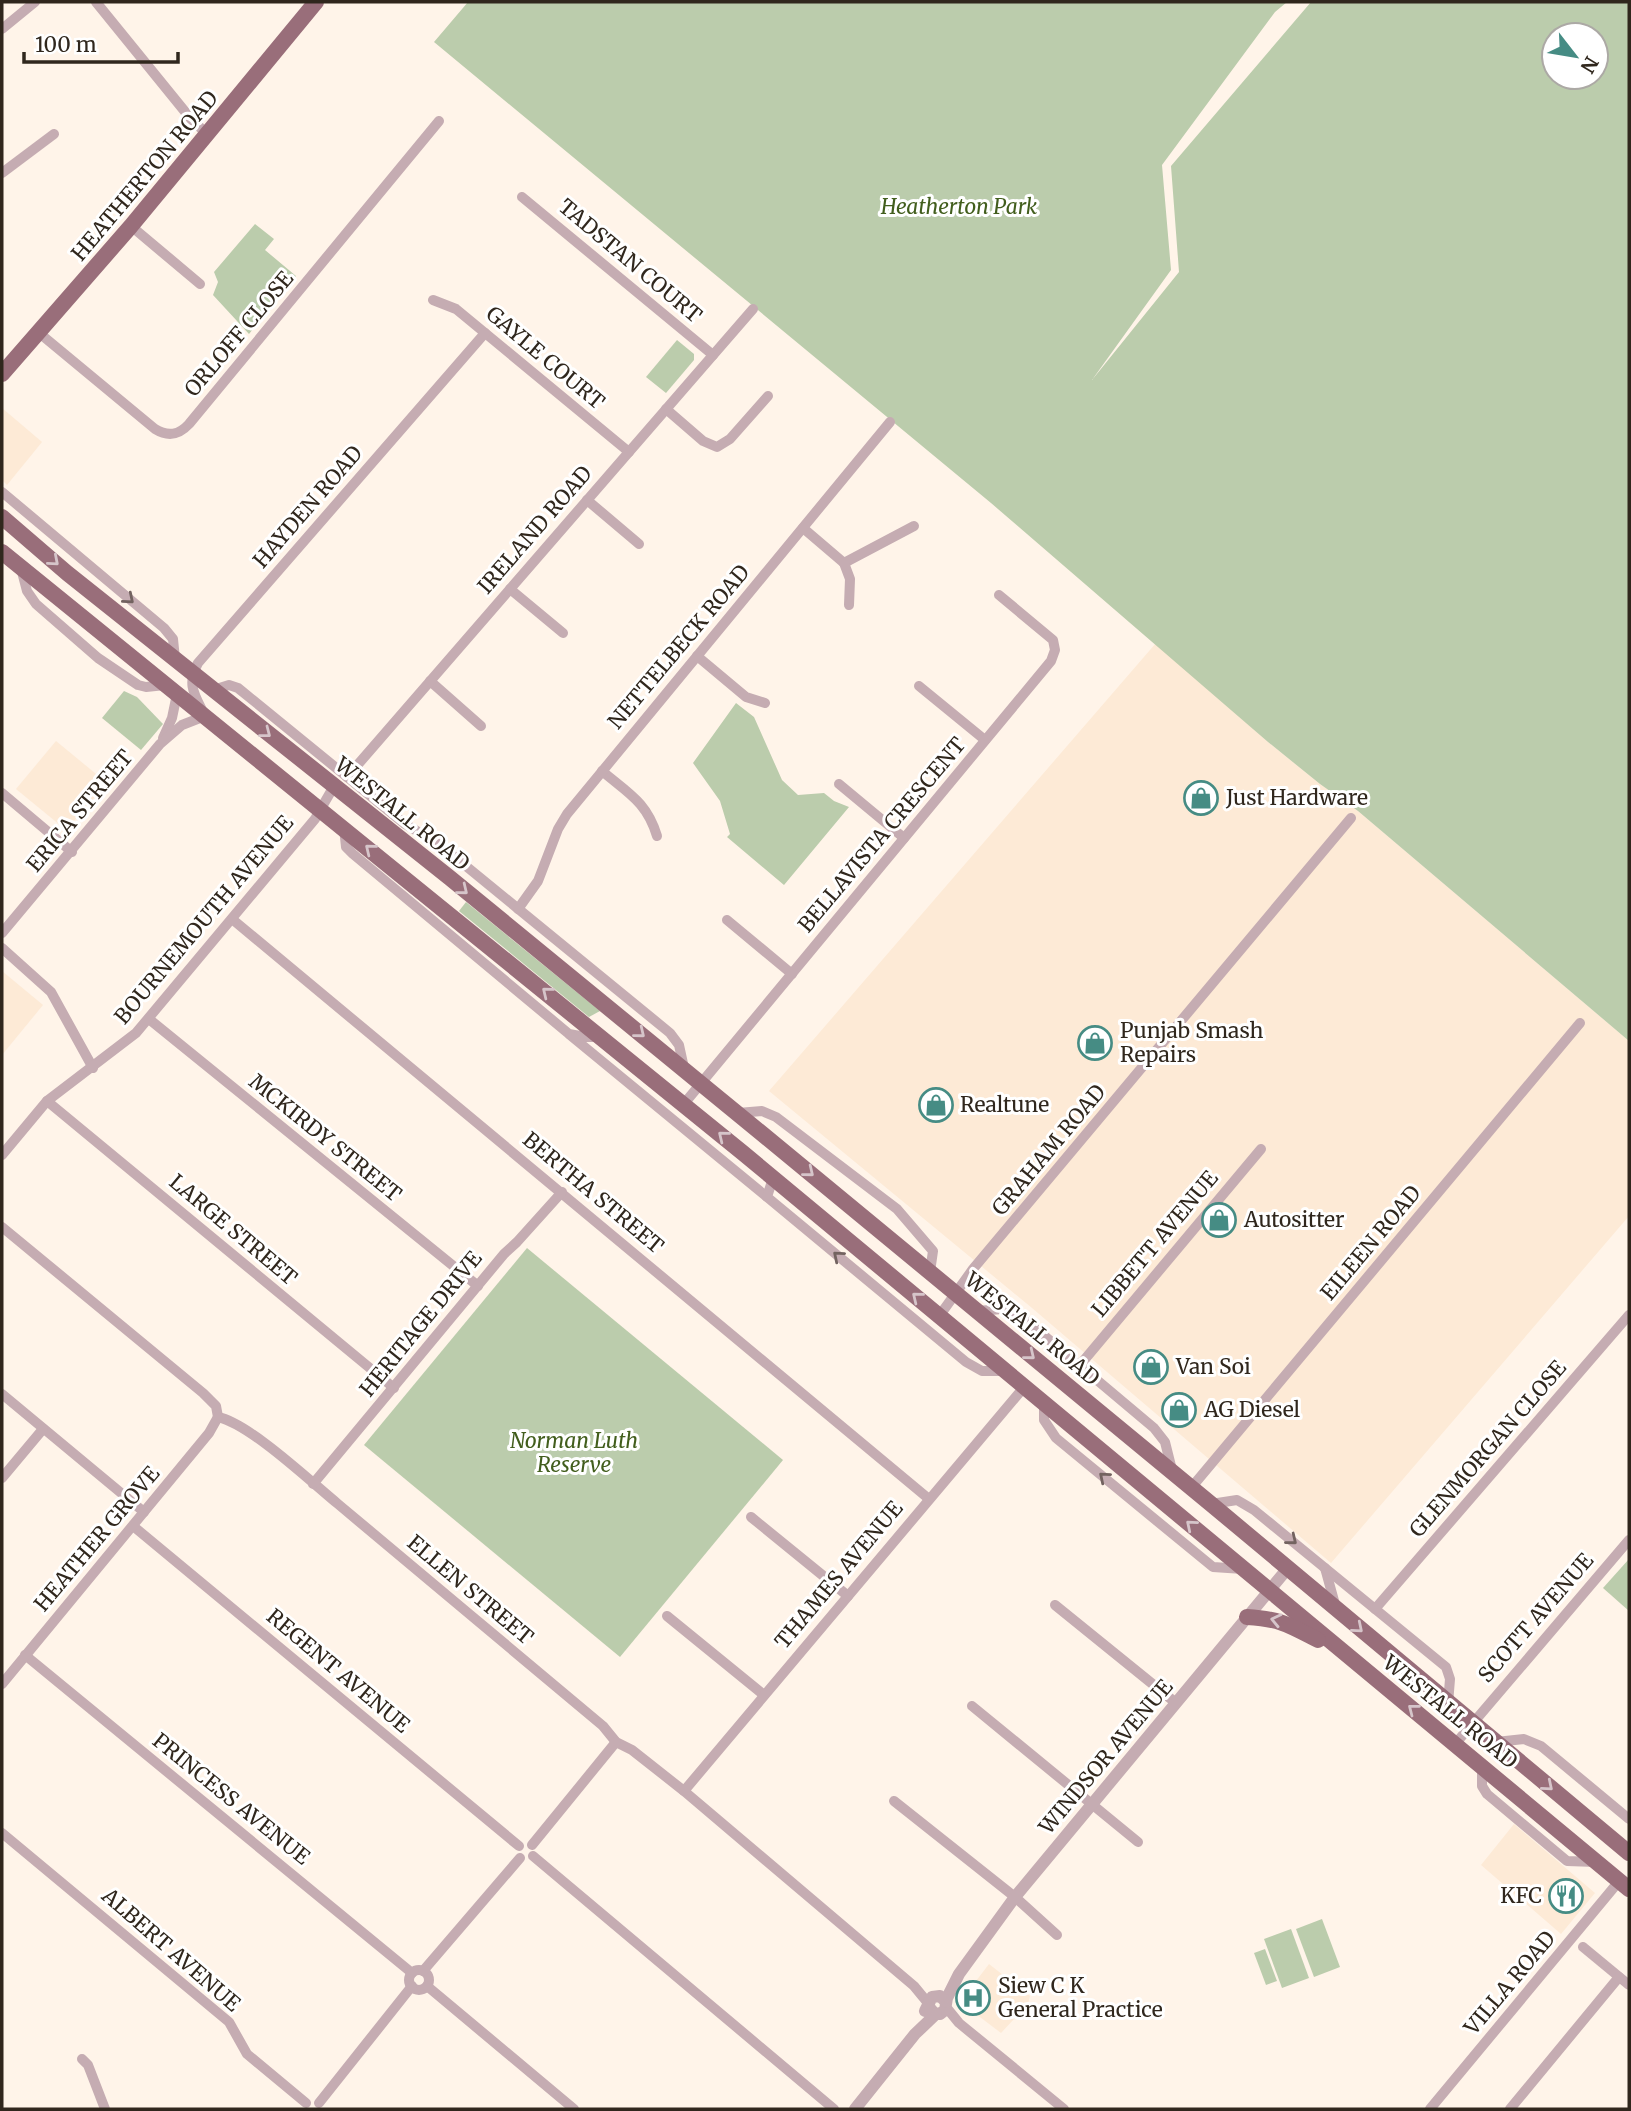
<svg xmlns="http://www.w3.org/2000/svg" width="1631" height="2111" font-family="Merriweather,serif">
	<rect width="100%" height="100%" fill="#fff4e9"/>
	<g fill="#fdead6">
		<path d="M 2,408 L 42,442 L 7,485 L 2,480 Z"/>
		<path d="M 1156,643 L 1268,742 L 1320,784 L 1358,811 L 1629,1041 L 1629,1216 L 1331,1563 L 1032,1308 L 769,1091 Z"/>
		<path d="M 56,741 L 107,783 L 66,830 L 16,789 Z"/>
		<path d="M 2,971 L 43,1005 L 2,1055 Z"/>
		<path d="M 1514,1824 L 1595,1893 L 1561,1934 L 1481,1865 Z"/>
		<path d="M 989,1964 L 1030,1996 L 1028,2004 L 1001,2033 L 960,2002 Z"/>
	</g>
	<g fill="#bbccac" fill-rule="evenodd">
		<path d="M 468,2 L 1287,2 L 1275,12 L 1162,165 L 1171,270 L 1092,380 L 1179,272 L 1171,166 L 1311,2 L 1629,2 L 1629,1041 L 1358,811 L 1320,784 L 1268,742 L 991,503 L 434,42 ZM 1554,35 L 1596,35 L 1596,77 L 1554,77 Z"/>
		<path d="M 255,224 L 274,239 L 265,250 L 296,276 L 249,334 L 213,295 L 218,282 L 214,272 Z"/>
		<path d="M 677,340 L 694,354 L 694,360 L 666,393 L 646,377 Z"/>
		<path d="M 124,691 L 137,697 L 163,724 L 141,750 L 102,718 Z"/>
		<path d="M 736,703 L 754,717 L 782,780 L 798,795 L 824,793 L 834,801 L 849,807 L 784,885 L 727,837 L 730,834 L 720,801 L 693,763 Z"/>
		<path d="M 466,902 L 600,1011 L 589,1017 L 459,911 Z"/>
		<path d="M 527,1248 L 783,1460 L 620,1657 L 364,1445 Z"/>
		<path d="M 1629,1559 L 1629,1611 L 1603,1588 Z"/>
		<path d="M 1322,1919 L 1340,1967 L 1314,1977 L 1296,1929 Z"/>
		<path d="M 1291,1929 L 1309,1978 L 1282,1988 L 1264,1939 Z"/>
		<path d="M 1265,1949 L 1277,1981 L 1266,1985 L 1254,1953 Z"/>
	</g>
	<g fill="none" stroke-linecap="round" stroke-linejoin="round">
		<g stroke="#c5acb2" stroke-width="10">
			<path d="M 96,2 L 191,119 L 207,134"/>
			<path d="M 2,29 L 35,2"/>
			<path d="M 2,173 L 54,134"/>
			<path d="M 522,197 L 713,355"/>
			<path d="M 131,226 L 200,284"/>
			<path d="M 433,300 L 456,309 L 629,452"/>
			<path d="M 38,332 L 155,429 C 168,437 179,435 189,424 L 439,121"/>
			<path d="M 666,409 L 703,441 L 717,447 L 730,439 L 768,396"/>
			<path d="M 2,492 L 164,628 L 173,639 L 175,659"/>
			<path d="M 587,500 L 639,544"/>
			<path d="M 803,528 L 844,563 L 914,526"/>
			<path d="M 844,563 L 850,579 L 849,605"/>
			<path d="M 21,568 L 27,591 L 36,604 L 98,658 L 138,685 L 146,687 L 165,685"/>
			<path d="M 510,589 L 563,633"/>
			<path d="M 697,656 L 746,697 L 765,703"/>
			<path d="M 430,681 L 481,726"/>
			<path d="M 919,686 L 985,740"/>
			<path d="M 213,690 L 229,685 L 238,688 L 405,824 L 439,844 L 670,1033 L 679,1045 L 684,1068"/>
			<path d="M 163,738 L 172,718 L 177,694"/>
			<path d="M 602,771 C 628,793 647,802 657,836"/>
			<path d="M 347,777 L 753,309"/>
			<path d="M 839,784 L 904,838"/>
			<path d="M 2,793 L 72,852"/>
			<path d="M 344,828 L 346,847 L 353,854 L 569,1034 L 585,1037 L 600,1037"/>
			<path d="M 518,909 L 538,881 L 558,829 L 567,814 L 890,422"/>
			<path d="M 232,919 L 929,1499"/>
			<path d="M 727,920 L 792,974"/>
			<path d="M 2,933 L 160,744 L 182,725 L 205,716 C 195,695 186,685 198,663 L 485,333"/>
			<path d="M 2,948 L 51,992 L 93,1068"/>
			<path d="M 149,1019 L 478,1286"/>
			<path d="M 570,1035 L 767,1197"/>
			<path d="M 47,1101 L 394,1388"/>
			<path d="M 683,1105 L 1051,661 L 1055,650 L 1053,640 L 999,595"/>
			<path d="M 738,1113 L 762,1111 L 776,1117 L 897,1209 L 933,1251 L 930,1272"/>
			<path d="M 2,1155 L 47,1101 L 136,1033 L 315,819 L 334,786"/>
			<path d="M 773,1178 L 767,1197 L 966,1362 L 982,1371 L 1007,1371"/>
			<path d="M 2,1227 L 203,1393 L 216,1406 L 218,1417"/>
			<path d="M 977,1311 L 1002,1309 L 1022,1317 L 1154,1428 L 1165,1442 L 1172,1470"/>
			<path d="M 940,1315 L 973,1269 L 1351,818"/>
			<path d="M 1080,1365 L 1261,1149"/>
			<path d="M 2,1394 L 144,1512"/>
			<path d="M 1044,1403 L 1044,1420 L 1056,1438 L 1213,1567 L 1243,1569"/>
			<path d="M 218,1417 C 250,1424 310,1481 338,1504 C 426,1578 515,1652 603,1726 L 616,1742 L 632,1750 L 684,1791 L 914,1986 L 928,2003"/>
			<path d="M 2,1478 L 43,1429"/>
			<path d="M 313,1484 L 504,1254 L 517,1242 L 562,1192"/>
			<path d="M 1191,1488 L 1580,1023"/>
			<path d="M 1211,1504 L 1237,1500 L 1254,1510 L 1446,1667 L 1450,1679 L 1448,1704"/>
			<path d="M 751,1517 L 848,1596"/>
			<path d="M 133,1526 L 519,1846"/>
			<path d="M 1325,1568 L 1336,1608"/>
			<path d="M 1055,1605 L 1176,1703"/>
			<path d="M 1375,1609 L 1629,1315"/>
			<path d="M 667,1616 L 764,1695"/>
			<path d="M 25,1655 L 412,1973"/>
			<path d="M 2,1684 L 209,1433 L 218,1417"/>
			<path d="M 972,1706 L 1138,1842"/>
			<path d="M 1496,1742 L 1524,1739 L 1541,1746 L 1629,1819"/>
			<path d="M 1456,1743 L 1629,1540"/>
			<path d="M 1482,1765 L 1482,1786 L 1487,1794 L 1567,1861 L 1596,1862"/>
			<path d="M 684,1791 L 1025,1386"/>
			<path d="M 894,1801 L 1015,1897 L 1057,1935"/>
			<path d="M 2,1833 L 229,2022 L 247,2054 L 306,2103"/>
			<path d="M 532,1845 L 616,1742"/>
			<path d="M 533,1856 L 834,2109"/>
			<path d="M 1583,1947 L 1629,1985"/>
			<circle cx="419" cy="1980" r="10"/>
			<path d="M 423,1971 L 520,1858"/>
			<path d="M 427,1986 L 574,2109"/>
			<path d="M 946,2007 L 959,2023 L 1064,2109"/>
			<path d="M 82,2059 L 88,2065 L 105,2109"/>
			<path d="M 319,2103 L 412,1986"/>
			<path d="M 1430,2109 L 1620,1880"/>
			<path d="M 1510,2109 L 1619,1977"/>
		</g>
		<g stroke="#c5acb2" stroke-width="12">
			<path d="M 928,2006 L 934,2013 L 940,2014 L 945,2010 L 947,1998 L 959,1974 L 1015,1897 L 1288,1568"/>
			<path d="M 925,2011 L 932,1997 L 940,1996 L 946,2002"/>
			<path d="M 855,2109 L 915,2034 L 936,2014"/>
		</g>
		<g stroke="#996e7a" stroke-width="16">
			<path d="M 2,374 L 131,226 L 316,2"/>
			<path d="M 2,517 L 67,573 L 450,878 L 760,1132 L 1211,1504 L 1629,1853"/>
			<path d="M 2,552 L 743,1153 L 1629,1889"/>
			<path d="M 1247,1617 C 1281,1619 1289,1625 1318,1640"/>
		</g>
	</g>
	<defs><path id="oneway-chevron" d="M-2-3.5L2.5 0L-2 3.5" fill="none" stroke-width="1.6" stroke-linecap="round" stroke-linejoin="round" transform="scale(1.75)"/></defs>
	<g stroke="#d6c5ca">
		<use href="#oneway-chevron" transform="translate(54 561) rotate(41)"/>
		<use href="#oneway-chevron" transform="translate(266 733) rotate(38)"/>
		<use href="#oneway-chevron" transform="translate(370 849) rotate(-141)"/>
		<use href="#oneway-chevron" transform="translate(463 890) rotate(39)"/>
		<use href="#oneway-chevron" transform="translate(547 992) rotate(-141)"/>
		<use href="#oneway-chevron" transform="translate(640 1033) rotate(39)"/>
		<use href="#oneway-chevron" transform="translate(723 1136) rotate(-141)"/>
		<use href="#oneway-chevron" transform="translate(809 1172) rotate(39)"/>
		<use href="#oneway-chevron" transform="translate(917 1297) rotate(-141)"/>
		<use href="#oneway-chevron" transform="translate(1030 1355) rotate(39)"/>
		<use href="#oneway-chevron" transform="translate(1191 1525) rotate(-140)"/>
		<use href="#oneway-chevron" transform="translate(1276 1620) rotate(-167)"/>
		<use href="#oneway-chevron" transform="translate(1358 1628) rotate(40)"/>
		<use href="#oneway-chevron" transform="translate(1413 1709) rotate(-142)"/>
		<use href="#oneway-chevron" transform="translate(1548 1786) rotate(40)"/>
	</g>
	<g stroke="#736360">
		<use href="#oneway-chevron" transform="translate(129 599) rotate(40)"/>
		<use href="#oneway-chevron" transform="translate(838 1256) rotate(-140)"/>
		<use href="#oneway-chevron" transform="translate(1104 1477) rotate(-140)"/>
		<use href="#oneway-chevron" transform="translate(1292 1540) rotate(39)"/>
	</g>
	<defs>
		<g id="shop-ring" transform="scale(1.75)"><circle r="9.5" fill="#fff" stroke="#468c84" stroke-width="1.5"/><path d="M-5-2.5h2.3a2.7 3.5 0 0 1 5.4 0H5L5.5 6h-11ZM-1.5-2.5h3a1.5 2.3 0 0 0-3 0Z" fill="#468c84"/></g>
		<g id="restaurant-ring" transform="scale(1.75)"><circle r="9.5" fill="#fff" stroke="#468c84" stroke-width="1.5"/><path d="M-5-6h1v4h1v-4h1v4h1v-4h1v5L-1.5 .5V6h-2V.5L-5-1ZM5-6V6H3V1.5H1.5Q1.5-4 5-6Z" fill="#468c84"/></g>
		<g id="hospital-ring" transform="scale(1.75)"><circle r="9.5" fill="#fff" stroke="#468c84" stroke-width="1.5"/><path d="M-5-5h3v3.5h4V-5h3V5h-3V1.5h-4V5h-3Z" fill="#468c84"/></g>
	</defs>
	<g fill-rule="evenodd">
		<use href="#shop-ring" x="1201" y="798"/>
		<use href="#shop-ring" x="1095" y="1043"/>
		<use href="#shop-ring" x="936" y="1105"/>
		<use href="#shop-ring" x="1219" y="1220"/>
		<use href="#shop-ring" x="1151" y="1367"/>
		<use href="#shop-ring" x="1179" y="1410"/>
		<use href="#restaurant-ring" x="1566" y="1896"/>
		<use href="#hospital-ring" x="973" y="1998"/>
	</g>
	<g text-anchor="middle" stroke-width="6" stroke-linejoin="round" paint-order="stroke">
		<g font-size="21" fill="#30271d" stroke="#fff">
			<text transform="translate(145 176) rotate(-50)" y="7">HEATHERTON ROAD</text>
			<text transform="translate(630 261) rotate(40)" y="7">TADSTAN COURT</text>
			<text transform="translate(239 334) rotate(-50)" y="7">ORLOFF CLOSE</text>
			<text transform="translate(545 358) rotate(40)" y="7">GAYLE COURT</text>
			<text transform="translate(308 507) rotate(-49)" y="7">HAYDEN ROAD</text>
			<text transform="translate(535 530) rotate(-49)" y="7">IRELAND ROAD</text>
			<text transform="translate(679 647) rotate(-50)" y="7">NETTELBECK ROAD</text>
			<text transform="translate(80 811) rotate(-50)" y="7">ERICA STREET</text>
			<text transform="translate(402 814) rotate(39)" y="7">WESTALL ROAD</text>
			<text transform="translate(882 835) rotate(-50)" y="7">BELLAVISTA CRESCENT</text>
			<text transform="translate(204 920) rotate(-50)" y="7">BOURNEMOUTH AVENUE</text>
			<text transform="translate(325 1138) rotate(39)" y="7">MCKIRDY STREET</text>
			<text transform="translate(1049 1150) rotate(-50)" y="7">GRAHAM ROAD</text>
			<text transform="translate(593 1193) rotate(40)" y="7">BERTHA STREET</text>
			<text transform="translate(233 1230) rotate(40)" y="7">LARGE STREET</text>
			<text transform="translate(1371 1243) rotate(-50)" y="7">EILEEN ROAD</text>
			<text transform="translate(1155 1244) rotate(-50)" y="7">LIBBETT AVENUE</text>
			<text transform="translate(421 1324) rotate(-51)" y="7">HERITAGE DRIVE</text>
			<text transform="translate(1032 1329) rotate(39)" y="7">WESTALL ROAD</text>
			<text transform="translate(1488 1449) rotate(-49)" y="7">GLENMORGAN CLOSE</text>
			<text transform="translate(97 1539) rotate(-50)" y="7">HEATHER GROVE</text>
			<text transform="translate(839 1575) rotate(-50)" y="7">THAMES AVENUE</text>
			<text transform="translate(470 1590) rotate(40)" y="7">ELLEN STREET</text>
			<text transform="translate(1536 1618) rotate(-49)" y="7">SCOTT AVENUE</text>
			<text transform="translate(338 1671) rotate(40)" y="7">REGENT AVENUE</text>
			<text transform="translate(1450 1712) rotate(39)" y="7">WESTALL ROAD</text>
			<text transform="translate(1106 1757) rotate(-50)" y="7">WINDSOR AVENUE</text>
			<text transform="translate(231 1799) rotate(39)" y="7">PRINCESS AVENUE</text>
			<text transform="translate(171 1950) rotate(41)" y="7">ALBERT AVENUE</text>
			<text transform="translate(1510 1983) rotate(-50)" y="7">VILLA ROAD</text>
		</g>
		<g font-size="21" font-style="italic" fill="#425e1d" stroke="#fff">
			<text x="959" y="214">Heatherton Park</text>
			<text x="574" y="1448">Norman Luth<tspan x="574" dy="24">Reserve</tspan></text>
		</g>
		<g font-size="21" fill="#30271d" stroke="#fff" text-anchor="start">
			<text x="1226" y="805">Just Hardware</text>
			<text x="1120" y="1038">Punjab Smash<tspan x="1120" dy="24">Repairs</tspan></text>
			<text x="960" y="1112">Realtune</text>
			<text x="1244" y="1227">Autositter</text>
			<text x="1176" y="1374">Van Soi</text>
			<text x="1204" y="1417">AG Diesel</text>
			<text x="1542" y="1903" text-anchor="end">KFC</text>
			<text x="998" y="1993">Siew C K<tspan x="998" dy="24">General Practice</tspan></text>
		</g>
	</g>
	<rect width="1631" height="2111" fill="none" stroke="#30271d" stroke-width="7"/>
	<g transform="translate(1575 56) rotate(121)"><circle r="33" fill="#ffffff" stroke="#aca9a5" stroke-width="2"/>
	<path d="M0-5L12 26L0 18L-12 26Z" fill="#468c84"/>
	<text y="-10" font-size="19" font-weight="bold" text-anchor="middle" fill="#30271d">N</text>
	</g>
	<path d="M24 52v10h154v-10" fill="none" stroke="#30271d" stroke-width="3.5"/>
	<text x="35" y="52" font-size="21" fill="#30271d" stroke="#ffffff" stroke-width="5" paint-order="stroke">100 m</text>
</svg>
